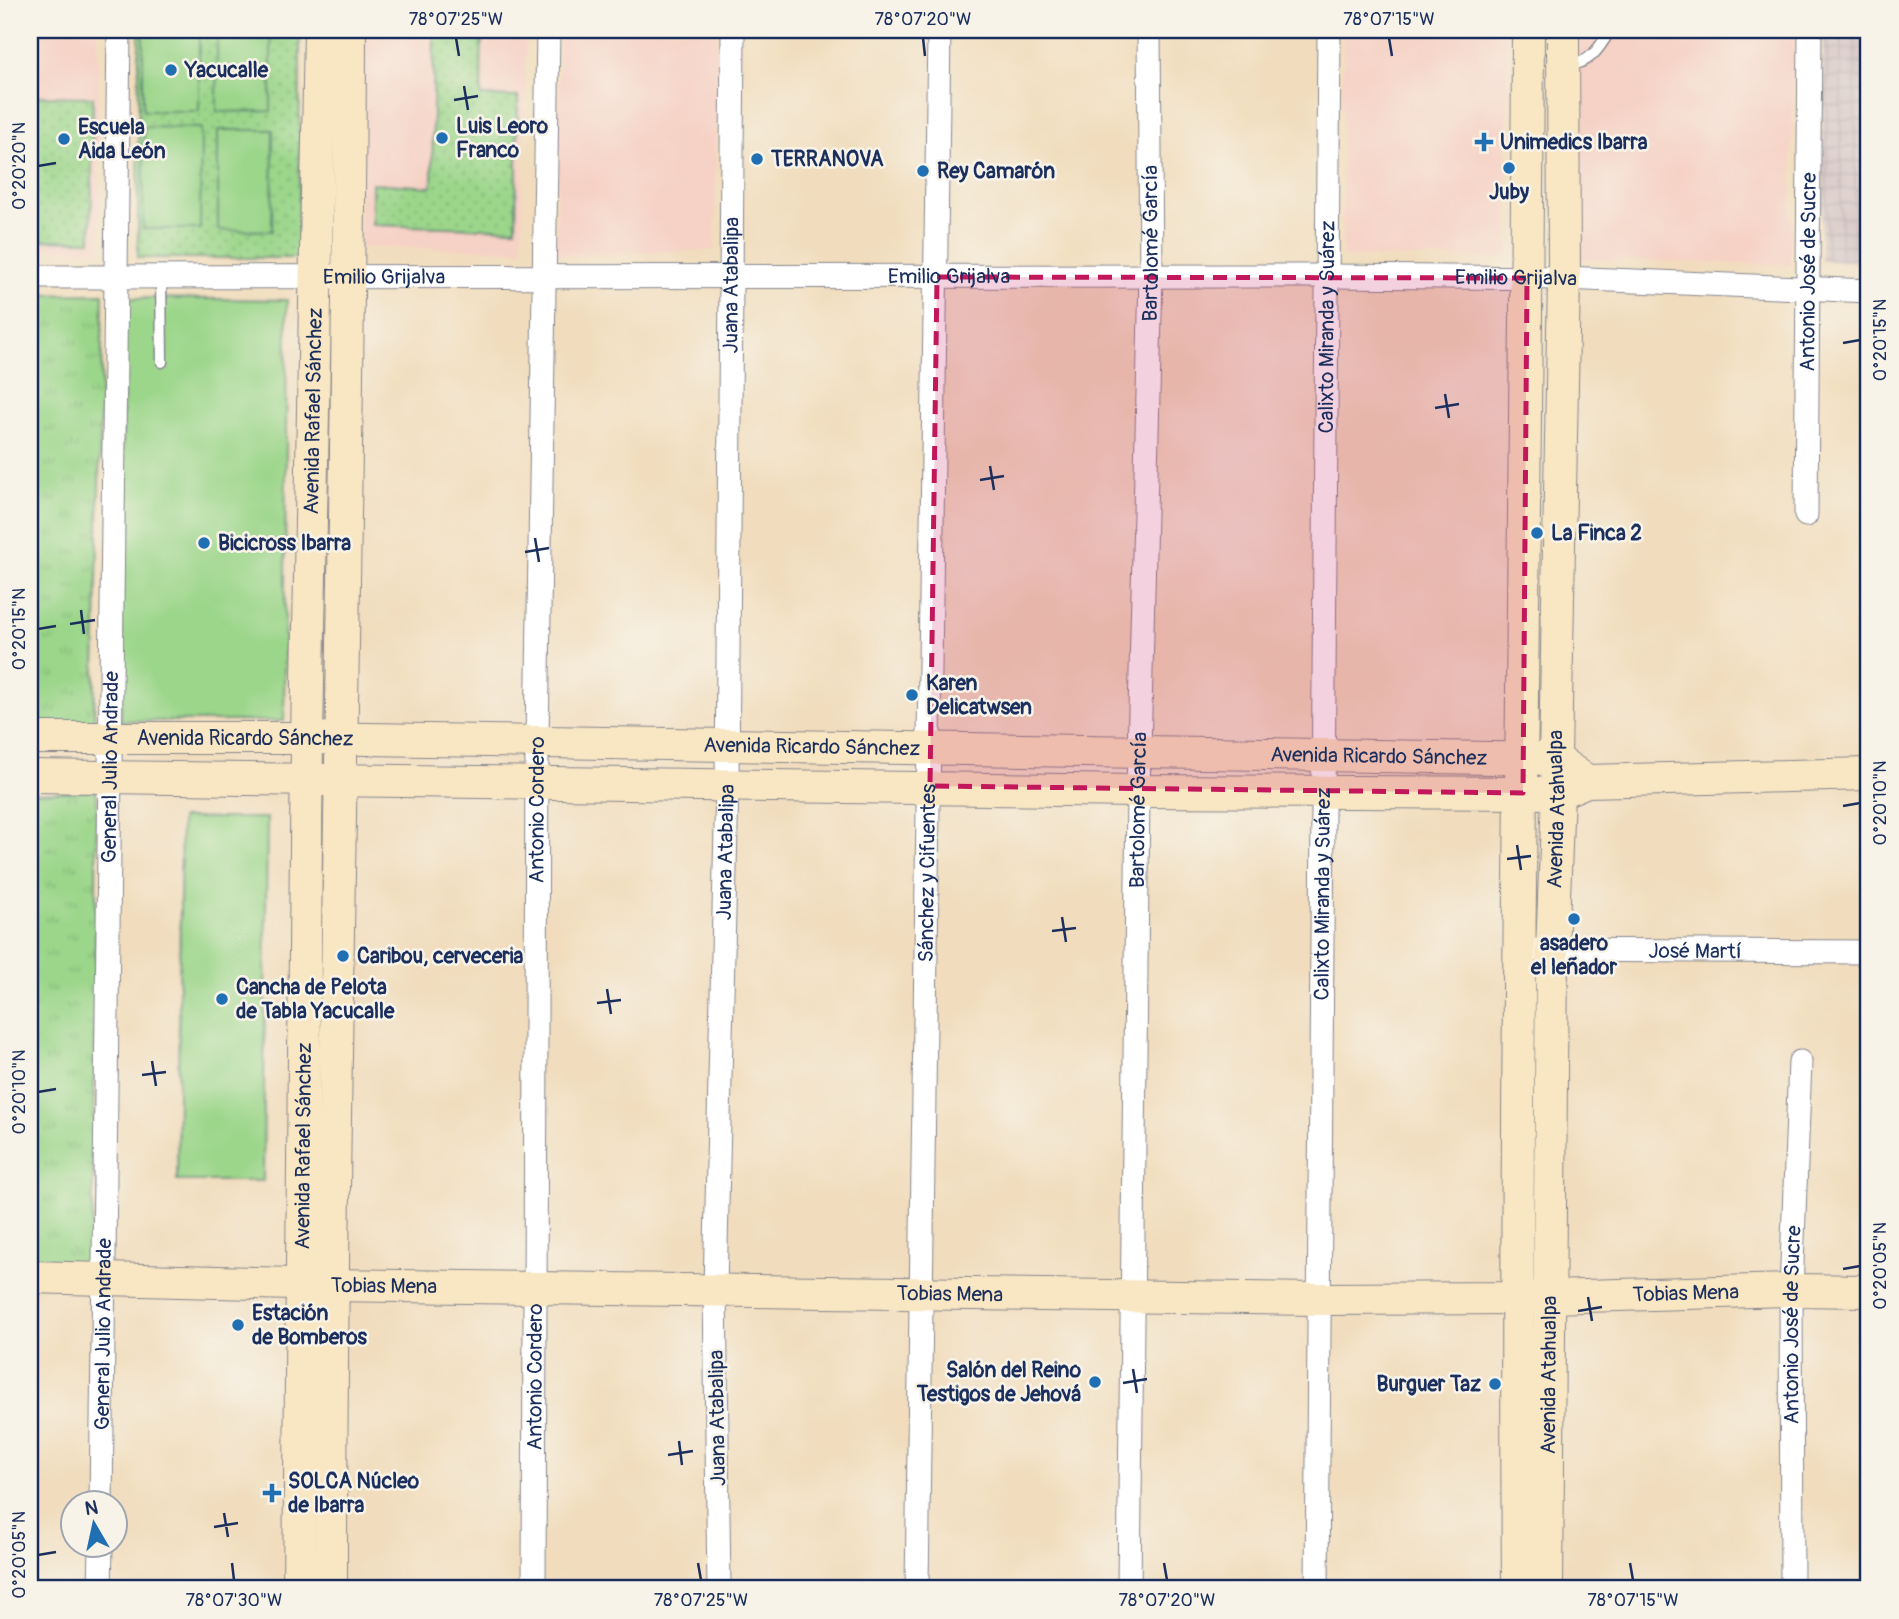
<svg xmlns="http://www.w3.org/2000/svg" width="1899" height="1619" font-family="Pangolin,sans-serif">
	<defs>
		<pattern id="industrial-grid" width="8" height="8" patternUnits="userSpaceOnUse" patternTransform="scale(1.75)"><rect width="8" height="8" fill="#d1bfbf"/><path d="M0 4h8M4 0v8" fill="none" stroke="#b3a4a7"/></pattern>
		<pattern id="grass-tufts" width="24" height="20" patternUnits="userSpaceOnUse" patternTransform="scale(1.75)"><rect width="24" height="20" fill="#9bd68a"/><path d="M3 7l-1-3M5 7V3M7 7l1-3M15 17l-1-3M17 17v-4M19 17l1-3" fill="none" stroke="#85b87a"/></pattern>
		<pattern id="park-dots" width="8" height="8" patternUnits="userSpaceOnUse" patternTransform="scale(1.75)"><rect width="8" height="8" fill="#9bd68a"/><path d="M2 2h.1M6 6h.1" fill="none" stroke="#85b87a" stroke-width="1.8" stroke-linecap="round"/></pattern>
	</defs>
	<rect width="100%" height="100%" fill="#f7f3e8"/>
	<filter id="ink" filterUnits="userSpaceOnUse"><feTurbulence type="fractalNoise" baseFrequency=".0143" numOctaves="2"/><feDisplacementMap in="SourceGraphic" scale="14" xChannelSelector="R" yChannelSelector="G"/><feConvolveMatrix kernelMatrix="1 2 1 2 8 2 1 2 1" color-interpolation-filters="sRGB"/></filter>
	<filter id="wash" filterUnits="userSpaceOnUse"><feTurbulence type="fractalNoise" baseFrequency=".00686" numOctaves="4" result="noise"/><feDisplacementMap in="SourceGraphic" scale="28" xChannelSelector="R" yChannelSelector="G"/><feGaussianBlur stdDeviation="1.57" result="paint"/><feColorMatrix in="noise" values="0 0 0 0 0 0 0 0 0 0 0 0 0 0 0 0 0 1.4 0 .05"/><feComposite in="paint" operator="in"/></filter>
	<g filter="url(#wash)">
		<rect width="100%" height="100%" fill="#f1ddbd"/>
		<g fill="#f6d1c5">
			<path d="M 30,30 L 98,30 L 100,250 L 30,249 Z"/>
			<path d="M 362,30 L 526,30 L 522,250 L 359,247 Z"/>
			<path d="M 560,30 L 717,30 L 715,250 L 556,255 Z"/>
			<path d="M 1343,30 L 1507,30 L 1508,258 L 1342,257 Z"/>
			<path d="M 1575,30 L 1794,30 L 1790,265 L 1573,259 Z"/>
		</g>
		<path fill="url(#industrial-grid)" d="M 1823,30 L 1869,30 L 1869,262 L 1821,261 Z"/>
		<g fill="url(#grass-tufts)" stroke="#5b8274" stroke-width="2">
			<path d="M 103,294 L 94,724 L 30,723 L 30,295 Z"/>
			<path d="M 97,791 L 92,1266 L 30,1264 L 30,793 Z"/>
		</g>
		<g fill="url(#park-dots)" stroke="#5b8274" stroke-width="2">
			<path d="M 139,30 L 300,30 L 299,258 L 138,258 Z"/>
			<path d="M 434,30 L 482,30 L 481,96 L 518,97 L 516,229 L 372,225 L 372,183 L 432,187 Z"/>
			<path d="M 30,96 L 93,97 L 91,241 L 30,240 Z"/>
		</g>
		<g fill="#9bd68a" stroke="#5b8274" stroke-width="2">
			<rect x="143" y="30" width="56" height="81"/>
			<path d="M 217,30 L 271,30 L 271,111 L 217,112 Z"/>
			<path d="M 144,127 L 201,128 L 200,229 L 143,229 Z"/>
			<path d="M 218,130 L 273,130 L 272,231 L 218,230 Z"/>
			<path d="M 124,298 L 287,300 L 284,721 L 121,721 Z"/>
			<path d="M 181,818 L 267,818 L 263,1181 L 177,1181 Z"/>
		</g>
	</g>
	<g filter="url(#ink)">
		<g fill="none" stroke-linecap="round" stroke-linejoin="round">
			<g stroke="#86868e" stroke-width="13">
				<g id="lane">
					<path d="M 1566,66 C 1590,63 1598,51 1610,30"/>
					<path d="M 161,276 L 162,362"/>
				</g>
			</g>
			<g stroke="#86868e" stroke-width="25">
				<g id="street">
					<path id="s1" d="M 30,277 L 1327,276 L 1564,278 L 1869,291"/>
					<path id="s2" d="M 1806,515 L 1810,30"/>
					<path id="s3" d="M 1537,950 L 1869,952"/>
					<path id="s4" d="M 101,1504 L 119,30"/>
					<path d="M 100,1589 L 101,1546"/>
					<path id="s5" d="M 534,1589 L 537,742 L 548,30"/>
					<path id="s6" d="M 719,1589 L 715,1289 L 727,785 L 733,30"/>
					<path id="s7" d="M 917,1589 L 939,30"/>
					<path id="s8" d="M 1129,1589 L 1138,791 L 1151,275 L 1149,30"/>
					<path id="s9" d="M 1317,1589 L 1329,30"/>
					<path id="s10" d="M 1792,1589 L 1791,1290 L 1800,1062"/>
				</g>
			</g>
			<g stroke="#86868e" stroke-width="34">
				<g id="secondary">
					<path id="s11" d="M 30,738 L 307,738 L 1555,759 L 1587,781"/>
					<path d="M 30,776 L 1138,791 L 1558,793 L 1587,781 L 1869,774"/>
					<path id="s12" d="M 30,1277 L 331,1285 L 1319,1299 L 1516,1298 L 1791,1290 L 1869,1291"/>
					<path id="s13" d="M 299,1589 L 307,738 L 320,30"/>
					<path d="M 331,1589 C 331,1069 349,550 350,30"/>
					<path d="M 1518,1589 C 1514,1069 1526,550 1528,30"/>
					<path id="s14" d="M 1547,1589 L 1552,951 L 1558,793 L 1555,759 L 1564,278 L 1563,30"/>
				</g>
			</g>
			<use href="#lane" stroke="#fff" stroke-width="10"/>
			<use href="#street" stroke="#fff" stroke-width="23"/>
			<use href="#secondary" stroke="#f9e7c3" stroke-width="32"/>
		</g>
	</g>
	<path fill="#c2185b" fill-opacity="0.2" stroke="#c2185b" stroke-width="5" stroke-dasharray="14 9" stroke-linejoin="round" d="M 937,277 L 1527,278 L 1523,793 L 930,786 Z"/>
	<path fill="none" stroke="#1b2f5e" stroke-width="2.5" d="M 456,38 L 459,56M 923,38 L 925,56M 1389,38 L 1392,56M 464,86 L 468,110M 454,100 L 478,96M 38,166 L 56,163M 1843,343 L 1860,340M 1445,394 L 1449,418M 1435,408 L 1459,404M 990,466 L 994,490M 980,480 L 1004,476M 535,538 L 539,562M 525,552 L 549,548M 81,610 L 84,634M 70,624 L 95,620M 38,629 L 56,626M 1843,806 L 1860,803M 1517,845 L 1521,870M 1507,859 L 1531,856M 1062,917 L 1066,942M 1052,931 L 1076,928M 607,989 L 611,1014M 597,1003 L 621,1000M 152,1061 L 156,1086M 142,1075 L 166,1072M 38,1092 L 56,1089M 1843,1269 L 1860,1266M 1588,1297 L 1592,1321M 1578,1311 L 1602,1307M 1133,1369 L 1137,1393M 1123,1383 L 1147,1379M 679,1441 L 682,1465M 668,1455 L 693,1451M 224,1513 L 228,1537M 214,1527 L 238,1523M 38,1555 L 56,1552M 232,1563 L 234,1580M 698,1563 L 701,1580M 1164,1563 L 1167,1580M 1630,1563 L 1633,1580"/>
	<g fill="#1f6fb2" stroke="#f7f3e8" stroke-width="2.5">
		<circle cx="171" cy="70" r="7"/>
		<circle cx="442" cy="138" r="7"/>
		<circle cx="64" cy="139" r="7"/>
		<path d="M1480.5 131.5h7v7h7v7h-7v7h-7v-7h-7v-7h7z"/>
		<circle cx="757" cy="159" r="7"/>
		<circle cx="1509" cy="168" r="7"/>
		<circle cx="923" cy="171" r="7"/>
		<circle cx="1537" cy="533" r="7"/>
		<circle cx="204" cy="543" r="7"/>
		<circle cx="912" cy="695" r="7"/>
		<circle cx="1574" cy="919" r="7"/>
		<circle cx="343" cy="956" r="7"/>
		<circle cx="222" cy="999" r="7"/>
		<circle cx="238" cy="1325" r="7"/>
		<circle cx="1095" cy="1382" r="7"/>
		<circle cx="1495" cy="1384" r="7"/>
		<path d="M268.5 1482.5h7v7h7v7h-7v7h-7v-7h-7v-7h7z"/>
	</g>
	<g text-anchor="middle" stroke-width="5" stroke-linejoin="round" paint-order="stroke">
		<g font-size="21" font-weight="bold" fill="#1b2f5e" stroke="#f7f3e8" text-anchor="start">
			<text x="185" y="77">Yacucalle</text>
			<text x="456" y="133">Luis Leoro<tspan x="456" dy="24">Franco</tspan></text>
			<text x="78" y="134">Escuela<tspan x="78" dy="24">Aida León</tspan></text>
			<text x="1500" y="149">Unimedics Ibarra</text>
			<text x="771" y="166">TERRANOVA</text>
			<text x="937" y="178">Rey Camarón</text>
			<text x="1509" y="199" text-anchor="middle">Juby</text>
			<text x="1551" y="540">La Finca 2</text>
			<text x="218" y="550">Bicicross Ibarra</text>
			<text x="926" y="690">Karen<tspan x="926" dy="24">Delicatwsen</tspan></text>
			<text x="1574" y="950" text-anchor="middle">asadero<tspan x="1574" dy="24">el leñador</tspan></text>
			<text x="357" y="963">Caribou, cerveceria</text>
			<text x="236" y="994">Cancha de Pelota<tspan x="236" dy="24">de Tabla Yacucalle</tspan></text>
			<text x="252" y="1320">Estación<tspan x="252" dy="24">de Bomberos</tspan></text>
			<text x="1081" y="1377" text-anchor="end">Salón del Reino<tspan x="1081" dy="24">Testigos de Jehová</tspan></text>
			<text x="1481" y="1391" text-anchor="end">Burguer Taz</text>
			<text x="288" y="1488">SOLCA Núcleo<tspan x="288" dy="24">de Ibarra</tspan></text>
		</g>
		<g font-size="21" fill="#1b2f5e" stroke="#f7f3e8">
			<text dy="7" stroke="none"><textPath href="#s8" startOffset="1346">Bartolomé García</textPath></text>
			<text dy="7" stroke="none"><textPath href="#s2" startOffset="243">Antonio José de Sucre</textPath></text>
			<text dy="7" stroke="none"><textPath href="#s1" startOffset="354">Emilio Grijalva</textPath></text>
			<text dy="7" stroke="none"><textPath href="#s1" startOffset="919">Emilio Grijalva</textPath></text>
			<text dy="7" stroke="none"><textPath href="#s1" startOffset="1486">Emilio Grijalva</textPath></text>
			<text dy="7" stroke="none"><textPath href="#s6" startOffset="1304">Juana Atabalipa</textPath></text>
			<text dy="7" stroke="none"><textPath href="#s9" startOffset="1262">Calixto Miranda y Suárez</textPath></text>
			<text dy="7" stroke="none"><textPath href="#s13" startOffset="1178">Avenida Rafael Sánchez</textPath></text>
			<text dy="7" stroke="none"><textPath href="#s11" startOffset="215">Avenida Ricardo Sánchez</textPath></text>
			<text dy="7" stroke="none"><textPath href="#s11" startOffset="782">Avenida Ricardo Sánchez</textPath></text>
			<text dy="7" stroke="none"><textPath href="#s11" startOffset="1349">Avenida Ricardo Sánchez</textPath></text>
			<text dy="7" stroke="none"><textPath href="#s4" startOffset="737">General Julio Andrade</textPath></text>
			<text dy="7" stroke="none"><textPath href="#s5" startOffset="779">Antonio Cordero</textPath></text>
			<text dy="7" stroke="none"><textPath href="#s8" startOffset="779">Bartolomé García</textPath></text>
			<text dy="7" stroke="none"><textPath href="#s14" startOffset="780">Avenida Atahualpa</textPath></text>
			<text dy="7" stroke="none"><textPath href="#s6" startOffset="737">Juana Atabalipa</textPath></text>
			<text dy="7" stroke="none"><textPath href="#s7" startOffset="716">Sánchez y Cifuentes</textPath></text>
			<text dy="7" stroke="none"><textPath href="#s9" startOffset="695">Calixto Miranda y Suárez</textPath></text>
			<text dy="7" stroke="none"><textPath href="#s3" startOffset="158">José Martí</textPath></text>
			<text dy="7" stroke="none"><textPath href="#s13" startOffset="443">Avenida Rafael Sánchez</textPath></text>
			<text dy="7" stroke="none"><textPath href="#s12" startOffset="354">Tobias Mena</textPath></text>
			<text dy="7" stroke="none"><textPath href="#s12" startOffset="1656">Tobias Mena</textPath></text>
			<text dy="7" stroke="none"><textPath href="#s12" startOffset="920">Tobias Mena</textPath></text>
			<text dy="7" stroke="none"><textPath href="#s10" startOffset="264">Antonio José de Sucre</textPath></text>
			<text dy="7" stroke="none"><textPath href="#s4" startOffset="170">General Julio Andrade</textPath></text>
			<text dy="7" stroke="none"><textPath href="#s5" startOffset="212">Antonio Cordero</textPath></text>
			<text dy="7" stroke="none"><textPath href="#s14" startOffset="214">Avenida Atahualpa</textPath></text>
			<text transform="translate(717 1418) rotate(-91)" y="7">Juana Atabalipa</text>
		</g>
	</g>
	<rect width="1899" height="1619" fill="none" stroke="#f7f3e8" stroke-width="77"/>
	<g transform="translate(94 1524) rotate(351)"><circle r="33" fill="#f7f3e8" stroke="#9fa5b1" stroke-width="2"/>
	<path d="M0-5L12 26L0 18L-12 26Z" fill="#1f6fb2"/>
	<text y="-10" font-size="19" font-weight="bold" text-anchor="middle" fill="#1b2f5e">N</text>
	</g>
	<rect x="38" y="38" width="1822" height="1542" fill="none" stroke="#1b2f5e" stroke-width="2.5"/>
	<g font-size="18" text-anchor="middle" fill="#1b2f5e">
		<text x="456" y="25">78°07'25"W</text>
		<text x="923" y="25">78°07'20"W</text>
		<text x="1389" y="25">78°07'15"W</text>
		<text transform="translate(19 166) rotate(-90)" y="6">0°20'20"N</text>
		<text transform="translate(1880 340) rotate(-90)" y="6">0°20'15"N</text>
		<text transform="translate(19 629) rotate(-90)" y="6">0°20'15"N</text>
		<text transform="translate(1880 803) rotate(-90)" y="6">0°20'10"N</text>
		<text transform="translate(19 1092) rotate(-90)" y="6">0°20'10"N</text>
		<text transform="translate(1880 1266) rotate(-90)" y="6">0°20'05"N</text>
		<text transform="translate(19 1555) rotate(-90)" y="6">0°20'05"N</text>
		<text x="234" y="1606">78°07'30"W</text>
		<text x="701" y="1606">78°07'25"W</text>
		<text x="1167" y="1606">78°07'20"W</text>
		<text x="1633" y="1606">78°07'15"W</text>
	</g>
</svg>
